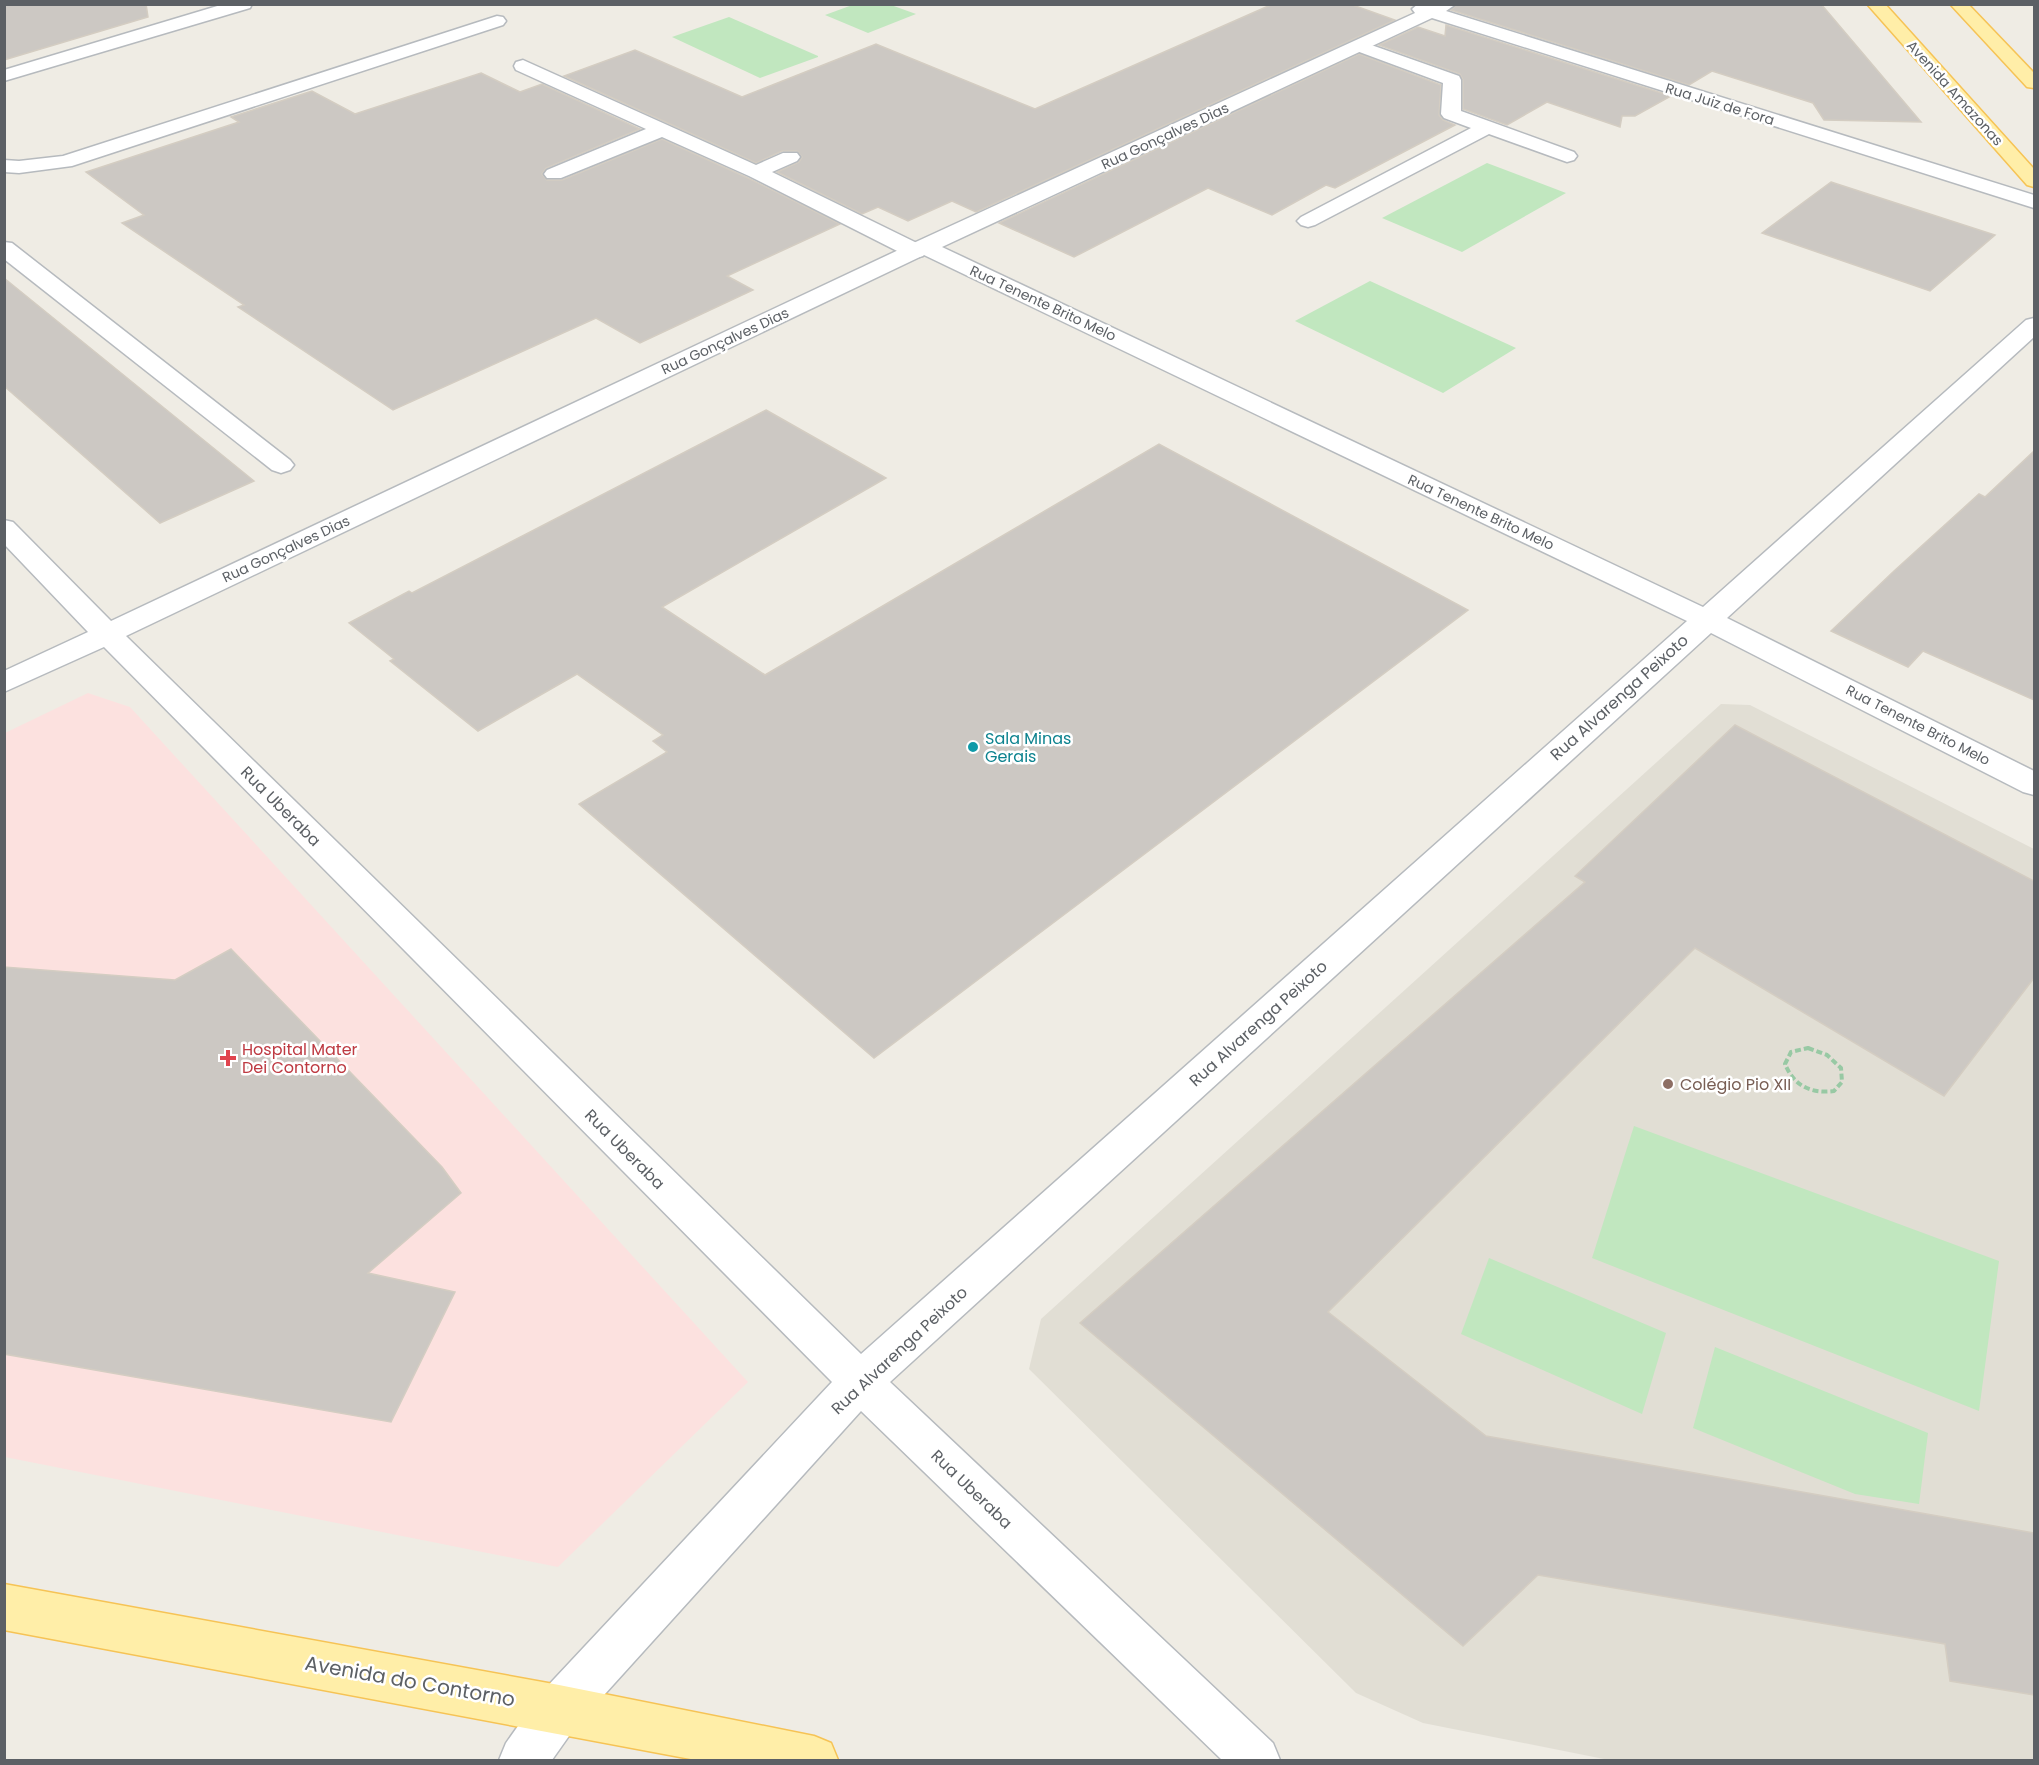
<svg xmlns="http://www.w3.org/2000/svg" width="2039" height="1765" font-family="Poppins,sans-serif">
	<rect width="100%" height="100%" fill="#efece4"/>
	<path fill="#e1ded4" d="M 1721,704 L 1750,705 L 2034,849 L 2034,1760 L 1609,1760 L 1423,1723 L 1356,1693 L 1029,1369 L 1041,1319 Z"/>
	<path fill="#fce1df" d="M 88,693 L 130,707 L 748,1382 L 558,1567 L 5,1457 L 5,733 Z"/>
	<g fill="#c1e7bf">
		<path d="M 855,4 L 891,5 L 916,14 L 868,33 L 825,15 Z"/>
		<path d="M 729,17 L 818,56 L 818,57 L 760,78 L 672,37 Z"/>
		<path d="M 1487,163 L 1566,193 L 1462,252 L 1382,218 Z"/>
		<path d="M 1370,281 L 1516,348 L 1443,393 L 1295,321 Z"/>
		<path d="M 1634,1126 L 1999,1261 L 1979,1411 L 1592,1258 Z"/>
		<path d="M 1489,1258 L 1666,1333 L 1642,1414 L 1461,1334 Z"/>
		<path d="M 1715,1347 L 1928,1433 L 1919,1504 L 1855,1494 L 1693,1428 Z"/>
	</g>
	<g fill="#ccc8c3" stroke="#d4cdc2" stroke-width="1.5">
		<path d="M 4,4 L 146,4 L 148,17 L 4,60 Z"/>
		<path d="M 1273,4 L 1350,4 L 1395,20 L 976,212 L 952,201 L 908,221 L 878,207 L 862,214 L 777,172 L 799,162 L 802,157 L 797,151 L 782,151 L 756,163 L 564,76 L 635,50 L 742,97 L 876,44 L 1035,109 Z"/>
		<path d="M 1458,4 L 1821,4 L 1921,122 L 1824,120 L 1813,103 L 1712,71 L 1689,85 L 1451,10 Z"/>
		<path d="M 1446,25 L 1671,96 L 1635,116 L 1622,116 L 1620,127 L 1547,102 L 1507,125 L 1463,109 L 1463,80 L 1460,74 L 1379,45 L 1418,27 L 1445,36 Z"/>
		<path d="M 1359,54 L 1441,85 L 1439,115 L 1443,120 L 1455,125 L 1335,188 L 1326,185 L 1272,215 L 1208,188 L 1074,257 L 999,223 Z"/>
		<path d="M 481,73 L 520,92 L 542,84 L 640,129 L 546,168 L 542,174 L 547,180 L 562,180 L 662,139 L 748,178 L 840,224 L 727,276 L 753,290 L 640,343 L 596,318 L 393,410 L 238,307 L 244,305 L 122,223 L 144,215 L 86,172 L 239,122 L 231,117 L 312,91 L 355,114 Z"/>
		<path d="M 1831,182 L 1995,235 L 1930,291 L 1762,233 Z"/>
		<path d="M 4,278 L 254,481 L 160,523 L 4,386 Z"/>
		<path d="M 766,410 L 886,478 L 662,607 L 765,675 L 1159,444 L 1468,610 L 874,1058 L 579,804 L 667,752 L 653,741 L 663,735 L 577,674 L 478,731 L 390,661 L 394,659 L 349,623 L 409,591 L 412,593 Z"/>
		<path d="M 2034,451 L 2034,700 L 1923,651 L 1908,667 L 1831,631 L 1894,571 L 1979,494 L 1985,497 Z"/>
		<path d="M 1735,725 L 2034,881 L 2034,978 L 1944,1096 L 1695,948 L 1328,1312 L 1486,1436 L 2034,1533 L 2034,1695 L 1950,1681 L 1945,1644 L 1538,1575 L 1463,1646 L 1080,1323 L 1585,882 L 1575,876 Z"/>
		<path d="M 231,949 L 442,1167 L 461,1193 L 368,1273 L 455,1292 L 391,1422 L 4,1354 L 4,967 L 175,980 Z"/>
	</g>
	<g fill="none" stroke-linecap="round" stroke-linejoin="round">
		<g stroke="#b6babe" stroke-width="3">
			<g id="service">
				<path d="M 224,4 L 252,4 L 250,8 L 4,81 L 4,70 Z"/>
				<path d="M 497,16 L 503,17 L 506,21 L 503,25 L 72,166 L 19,173 L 4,172 L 4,160 L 19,161 L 63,156 Z"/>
				<path d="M 1360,41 L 1459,76 L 1461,80 L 1461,111 L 1574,152 L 1577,156 L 1574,160 L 1567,162 L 1489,134 L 1315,225 L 1308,227 L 1301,225 L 1297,221 L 1301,217 L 1471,128 L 1444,118 L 1441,114 L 1443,83 L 1354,50 L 1351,46 L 1354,42 Z"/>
				<path d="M 523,60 L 756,165 L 783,153 L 797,153 L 800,157 L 797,161 L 772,172 L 923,246 L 926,251 L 923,256 L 915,258 L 907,256 L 749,176 L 662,137 L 561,178 L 547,178 L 544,174 L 547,170 L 646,129 L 516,70 L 514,66 L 516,62 Z"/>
				<path d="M 4,242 L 12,243 L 290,460 L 294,465 L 290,470 L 281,473 L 272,470 L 4,259 Z"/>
			</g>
		</g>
		<g stroke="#b6babe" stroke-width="3">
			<path id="minor" d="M 1418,4 L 1456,4 L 1446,11 L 2034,195 L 2034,208 L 1432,18 L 942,247 L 1703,607 L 2026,320 L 2034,318 L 2034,337 L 1727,618 L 2034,771 L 2034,795 L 2023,792 L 1711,633 L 890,1382 L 1273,1743 L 1280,1760 L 1222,1760 L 861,1411 L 576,1726 L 552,1760 L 499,1760 L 506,1743 L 542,1692 L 832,1382 L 104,647 L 4,692 L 4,671 L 88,632 L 4,544 L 4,520 L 13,522 L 111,621 L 907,246 L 1415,13 L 1412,9 ZM 924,255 L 1687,621 L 861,1354 L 126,636 Z"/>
		</g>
		<g stroke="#f6c355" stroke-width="3">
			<g id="primary">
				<path d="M 1867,4 L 1885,4 L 2034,169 L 2034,187 L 2027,185 Z"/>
				<path d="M 1950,4 L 1968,4 L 2034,73 L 2034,88 L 2027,87 Z"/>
				<path d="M 4,1584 L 559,1685 L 814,1736 L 831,1743 L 838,1760 L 696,1760 L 4,1630 Z"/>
			</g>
		</g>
		<path stroke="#98c9a4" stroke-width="4" stroke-dasharray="6 3" stroke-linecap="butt" d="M 1808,1048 L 1827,1055 L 1841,1068 L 1842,1082 L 1834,1091 C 1811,1094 1794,1086 1785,1064 L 1791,1052 Z"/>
		<use href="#service" fill="#fff" fill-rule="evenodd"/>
		<use href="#minor" fill="#fff" fill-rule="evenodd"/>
		<use href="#primary" fill="#ffeea8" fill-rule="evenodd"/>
	</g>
	<circle fill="#0f9aa8" stroke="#fff" stroke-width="2" cx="973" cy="747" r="6"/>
	<path fill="#e0444e" stroke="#fff" stroke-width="2" d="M225 1049h6v6h6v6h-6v6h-6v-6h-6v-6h6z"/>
	<circle fill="#8d6e63" stroke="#fff" stroke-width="2" cx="1668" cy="1084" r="6"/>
	<g text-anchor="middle" stroke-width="5" stroke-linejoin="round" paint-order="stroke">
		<g font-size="14" fill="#5c6065" stroke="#fff">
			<text transform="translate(1955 93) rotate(48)" y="5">Avenida Amazonas</text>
			<text transform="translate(1720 104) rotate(17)" y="5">Rua Juiz de Fora</text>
			<text transform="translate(1165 136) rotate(-25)" y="5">Rua Gonçalves Dias</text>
			<text transform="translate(1043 303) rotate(25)" y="5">Rua Tenente Brito Melo</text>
			<text transform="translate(725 341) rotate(-25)" y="5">Rua Gonçalves Dias</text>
			<text transform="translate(1481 512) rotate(25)" y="5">Rua Tenente Brito Melo</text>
			<text transform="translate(286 549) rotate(-25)" y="5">Rua Gonçalves Dias</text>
			<text transform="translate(1918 725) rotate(27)" y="5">Rua Tenente Brito Melo</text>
		</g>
		<g font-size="16" fill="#5c6065" stroke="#fff">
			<text transform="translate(1619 697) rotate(-42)" y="6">Rua Alvarenga Peixoto</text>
			<text transform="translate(281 806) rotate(45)" y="6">Rua Uberaba</text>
			<text transform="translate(1258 1023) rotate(-42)" y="6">Rua Alvarenga Peixoto</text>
			<text transform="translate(625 1149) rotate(45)" y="6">Rua Uberaba</text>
			<text transform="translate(899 1350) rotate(-43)" y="6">Rua Alvarenga Peixoto</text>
			<text transform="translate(972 1489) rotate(44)" y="6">Rua Uberaba</text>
		</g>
		<g font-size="16" fill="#0d838f" stroke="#fff" text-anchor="start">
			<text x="985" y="744">Sala Minas<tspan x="985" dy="18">Gerais</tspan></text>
		</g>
		<g font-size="16" fill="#be3a42" stroke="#fff" text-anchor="start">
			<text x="242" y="1055">Hospital Mater<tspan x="242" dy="18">Dei Contorno</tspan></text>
		</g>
		<g font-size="16" fill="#785e54" stroke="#fff" text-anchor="start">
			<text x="1680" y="1090">Colégio Pio XII</text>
		</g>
		<g font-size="20" fill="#5c6065" stroke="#fff">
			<text transform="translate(410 1681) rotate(10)" y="7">Avenida do Contorno</text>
		</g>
	</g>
	<rect width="2039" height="1765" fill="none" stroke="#5c6065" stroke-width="12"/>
</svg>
